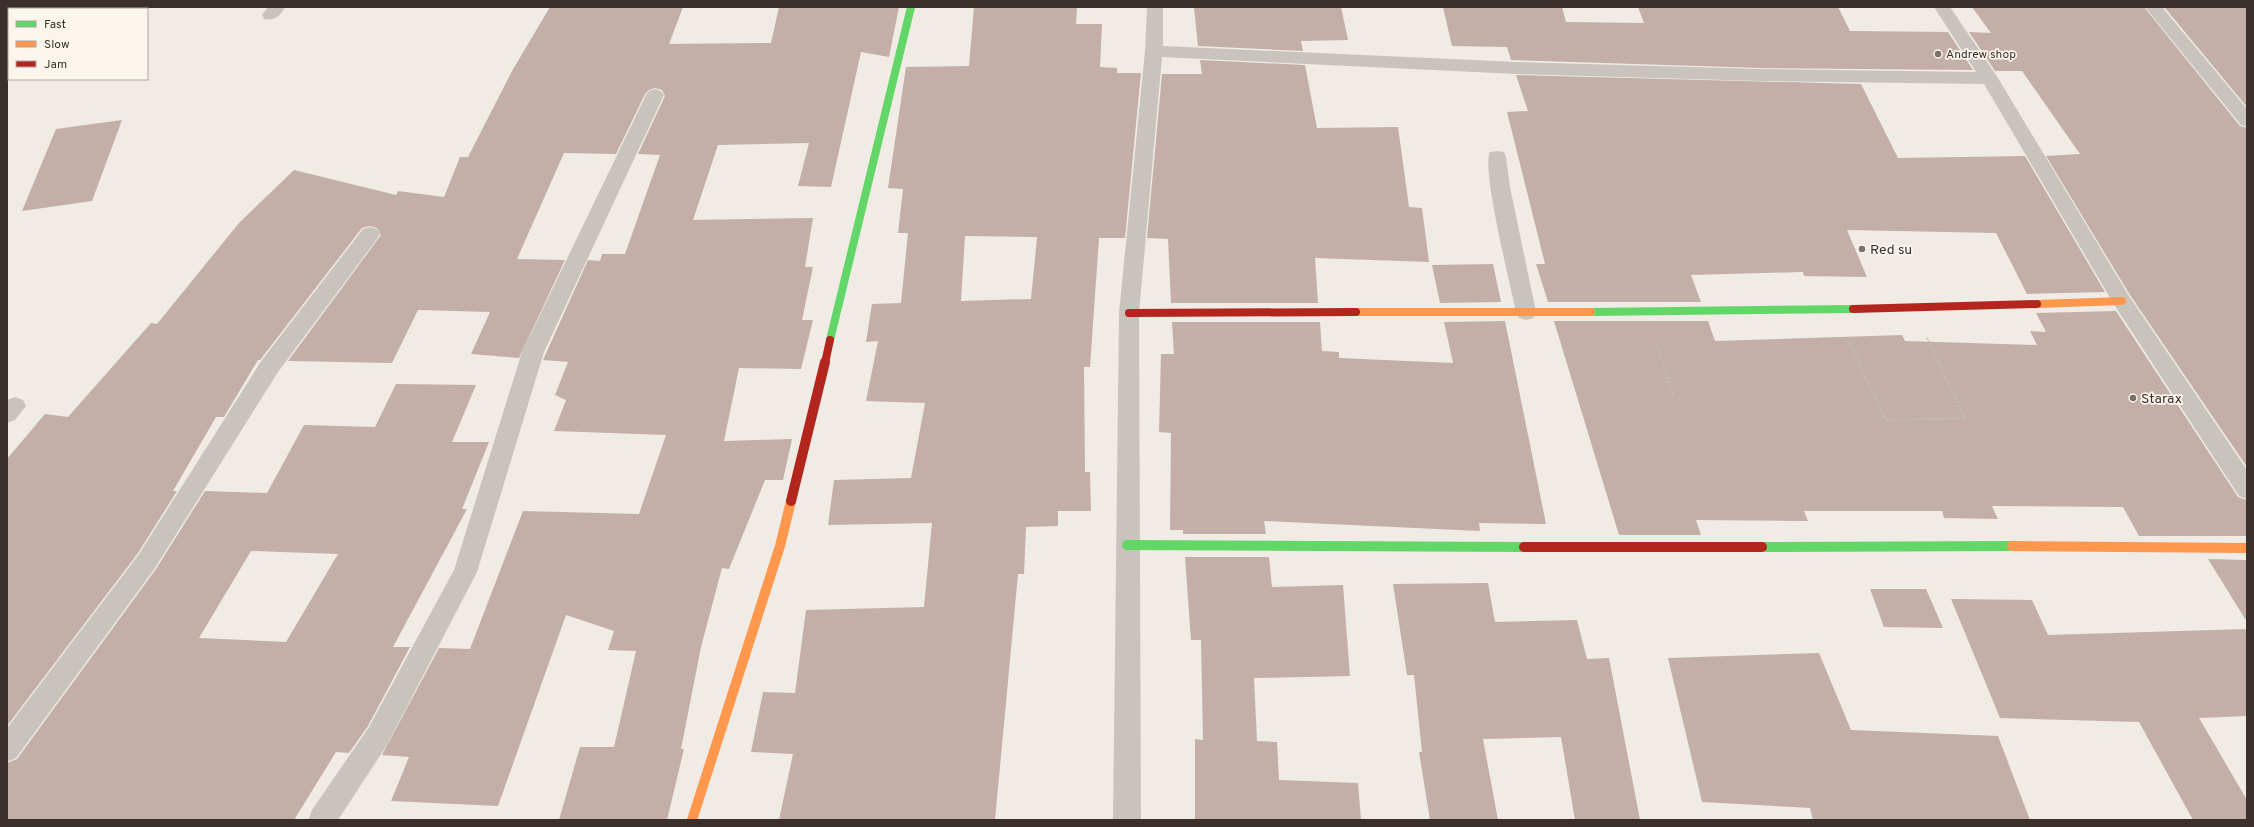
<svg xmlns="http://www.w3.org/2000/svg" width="2254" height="827" font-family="Overpass,sans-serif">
	<rect width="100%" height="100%" fill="#f0ebe5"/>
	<g fill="#c3afa7" fill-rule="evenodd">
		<path d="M 550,7 L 683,7 L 669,44 L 771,43 L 779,7 L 899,7 L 889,57 L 861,52 L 831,187 L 798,186 L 809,143 L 718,145 L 693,220 L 813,218 L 805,267 L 813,267 L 802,320 L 813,320 L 801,369 L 739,368 L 724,441 L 792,439 L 783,480 L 765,480 L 729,569 L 722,568 L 701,647 L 681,749 L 684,749 L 667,820 L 559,820 L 580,747 L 614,747 L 636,651 L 608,650 L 614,631 L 566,615 L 498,806 L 391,801 L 409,757 L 382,755 L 439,648 L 470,649 L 523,511 L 639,514 L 666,435 L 554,431 L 566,400 L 555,395 L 568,362 L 543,360 L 588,260 L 600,261 L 602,254 L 625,254 L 660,155 L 638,154 L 665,96 L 662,90 L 655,88 L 649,90 L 645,94 L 616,154 L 564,153 L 517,259 L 565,260 L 519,358 L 471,354 L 490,312 L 418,310 L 392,363 L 288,361 L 381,235 L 377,228 L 370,226 L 362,228 L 260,360 L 258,360 L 224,417 L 216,417 L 173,491 L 177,491 L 138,553 L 7,726 L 7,459 L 45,414 L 68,417 L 151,323 L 157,324 L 239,223 L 294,170 L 396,195 L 398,191 L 444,197 L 460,157 L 468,157 L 512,71 Z"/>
		<path d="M 974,7 L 1077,7 L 1076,24 L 1102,24 L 1100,67 L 1117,68 L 1117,73 L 1141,73 L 1125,238 L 1099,238 L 1090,367 L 1084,367 L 1085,472 L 1090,472 L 1091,511 L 1058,511 L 1058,526 L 1026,527 L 1024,574 L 1018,574 L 995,820 L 779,820 L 793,754 L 751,752 L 763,692 L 795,693 L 806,610 L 924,607 L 932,523 L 828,525 L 834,480 L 911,478 L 925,403 L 866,401 L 878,341 L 866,342 L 872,304 L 901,303 L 908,233 L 898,233 L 903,189 L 888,188 L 906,67 L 969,66 ZM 965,236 L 1037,237 L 1031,299 L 961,301 Z"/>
		<path d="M 1194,7 L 1341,7 L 1348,40 L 1301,41 L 1303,51 L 1198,46 Z"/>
		<path d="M 1443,7 L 1562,7 L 1566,22 L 1644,23 L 1638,7 L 1838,7 L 1850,31 L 1948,32 L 1973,70 L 1761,68 L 1511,60 L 1507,47 L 1452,46 Z"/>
		<path d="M 1972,7 L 2144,7 L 2240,126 L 2247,128 L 2247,467 L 2130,295 L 2046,156 L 2080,154 L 2022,71 L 1995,71 L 1969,32 L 1991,33 Z"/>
		<path d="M 2247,7 L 2247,107 L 2165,8 Z"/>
		<path d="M 1200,60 L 1305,65 L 1317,128 L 1398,127 L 1409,207 L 1422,208 L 1429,262 L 1315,258 L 1318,303 L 1171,303 L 1168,239 L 1147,238 L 1162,74 L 1202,74 Z"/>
		<path d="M 1516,75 L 1861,84 L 1898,158 L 2025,156 L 2105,292 L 2027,294 L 1996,233 L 1847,230 L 1867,277 L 1804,276 L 1803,272 L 1691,275 L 1701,302 L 1548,302 L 1536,264 L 1545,264 L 1507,112 L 1528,111 Z"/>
		<path d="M 122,120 L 92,201 L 22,211 L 56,129 Z"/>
		<path d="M 1493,264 L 1501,302 L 1440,303 L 1432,265 Z"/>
		<path d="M 2116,311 L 2238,497 L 2247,500 L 2247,536 L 2139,536 L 2123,507 L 1992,506 L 1998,519 L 1944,518 L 1942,511 L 1804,511 L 1808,521 L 1696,520 L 1701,535 L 1619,535 L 1554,321 L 1708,321 L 1715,341 L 1902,335 L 1905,341 L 2037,345 L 2030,331 L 2046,332 L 2036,313 Z"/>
		<path d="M 1505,321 L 1546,524 L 1479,523 L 1480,531 L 1264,521 L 1266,534 L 1183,534 L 1183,530 L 1170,530 L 1171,433 L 1159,432 L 1161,354 L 1174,354 L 1172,322 L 1320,322 L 1322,351 L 1339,352 L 1339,358 L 1453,363 L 1444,322 Z"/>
		<path d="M 396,384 L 476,385 L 452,442 L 489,442 L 462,509 L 467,509 L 393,647 L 410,647 L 368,726 L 349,753 L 336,752 L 294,820 L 7,820 L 7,763 L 17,759 L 156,569 L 205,491 L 267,493 L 304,425 L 375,427 ZM 251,551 L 338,554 L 286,642 L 199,638 Z"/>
		<path d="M 1185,557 L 1269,557 L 1272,587 L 1343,585 L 1350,676 L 1254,678 L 1257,741 L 1277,742 L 1279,780 L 1358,783 L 1361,820 L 1195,820 L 1195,739 L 1203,740 L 1201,640 L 1191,640 Z"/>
		<path d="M 2208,559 L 2247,560 L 2247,622 Z"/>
		<path d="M 1488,583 L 1495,622 L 1577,620 L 1587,659 L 1609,658 L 1640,820 L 1575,820 L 1561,737 L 1483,739 L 1498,820 L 1430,820 L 1419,752 L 1422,752 L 1414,675 L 1407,675 L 1393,584 Z"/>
		<path d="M 1870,589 L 1926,589 L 1943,628 L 1884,627 Z"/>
		<path d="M 1951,599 L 2032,600 L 2048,635 L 2247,629 L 2247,716 L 2199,718 L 2247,800 L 2247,820 L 2193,820 L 2139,722 L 2000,718 Z"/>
		<path d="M 1819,653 L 1851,730 L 1998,736 L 2030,820 L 1813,820 L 1810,808 L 1702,802 L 1668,658 Z"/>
	</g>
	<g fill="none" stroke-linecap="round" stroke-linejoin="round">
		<g stroke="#c2bbb6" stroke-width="2" stroke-dasharray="1.5 1.5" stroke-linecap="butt">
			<path d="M 1927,338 L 1939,363"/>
			<path d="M 1848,340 L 1859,363"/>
			<path d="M 1656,342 L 1663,363"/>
		</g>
		<g stroke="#c2bbb6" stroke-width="2.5" stroke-dasharray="2 2" stroke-linecap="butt">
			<path d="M 1662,362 L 1674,397"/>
			<path d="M 1858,362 L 1886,420 L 1965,418 L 1938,362"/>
		</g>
		<g fill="#c9c3be" fill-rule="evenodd">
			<path d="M 268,7 L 285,7 C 280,16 275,21 264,19 L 262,15 Z"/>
			<path d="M 1497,151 L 1504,152 L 1506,157 L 1510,187 L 1536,312 L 1533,318 L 1526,320 L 1519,318 L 1516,312 C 1511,287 1481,168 1490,152 Z"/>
		</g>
		<g fill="#c9c3be" fill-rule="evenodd">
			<path d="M 1147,7 L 1163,7 L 1163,46 L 1517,62 L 1761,69 L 1976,72 L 1934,7 L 1950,7 L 1998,78 L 2129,296 L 2247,470 L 2247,499 L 2239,496 L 2115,306 L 1984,84 L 1761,81 L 1517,74 L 1162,57 L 1139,313 L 1141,820 L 1113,820 L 1119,313 L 1145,51 Z"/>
			<path d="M 2145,7 L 2162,7 L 2247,109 L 2247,127 L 2241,125 Z"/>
			<path d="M 655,89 L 661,91 L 664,95 L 544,352 L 477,572 L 387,745 L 338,820 L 308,820 L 312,810 L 369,727 L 454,570 L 522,352 L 646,95 L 649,91 Z"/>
			<path d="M 370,227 L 377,229 L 380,234 L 377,239 L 278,372 L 155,568 L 16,758 L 7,762 L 7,728 L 139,554 L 262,360 L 363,229 Z"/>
			<path d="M 15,397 L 23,400 L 26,406 L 15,420 L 7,423 L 7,400 Z"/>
		</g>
		<g stroke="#63d668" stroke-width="8">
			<path d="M 1591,312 L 1853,309"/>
			<path d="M 830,340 L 911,7"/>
		</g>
		<g stroke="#63d668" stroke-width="10">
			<path d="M 1127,545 L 1524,547"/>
			<path d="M 1762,547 L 2012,546"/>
		</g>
		<g stroke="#ff974d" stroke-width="8">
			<path d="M 2037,304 L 2122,301"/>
			<path d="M 1356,312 L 1591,312"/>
		</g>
		<g stroke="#ff974d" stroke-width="10">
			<path d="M 2012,546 L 2247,548"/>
			<path d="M 692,820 L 780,546 L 791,501"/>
		</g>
		<g stroke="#b3261e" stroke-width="8">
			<path d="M 1853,309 L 2037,304"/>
			<path d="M 1129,313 L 1356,312"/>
			<path d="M 825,363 L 830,340"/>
		</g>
		<g stroke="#b3261e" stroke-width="10">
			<path d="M 791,501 L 825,362"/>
			<path d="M 1524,547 L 1762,547"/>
		</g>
	</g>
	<g fill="#7a716c" stroke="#fbf5ee" stroke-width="1.5">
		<circle cx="1938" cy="54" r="4"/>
		<circle cx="1862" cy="249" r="4"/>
		<circle cx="2133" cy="398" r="4"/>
	</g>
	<g text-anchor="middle" stroke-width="3.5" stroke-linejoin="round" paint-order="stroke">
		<g font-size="12" fill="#3b302b" stroke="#fbf5ee" text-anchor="start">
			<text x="1946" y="58">Andrew shop</text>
		</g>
		<g font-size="14" fill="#3b302b" stroke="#fbf5ee" text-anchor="start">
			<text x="1870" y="254">Red su</text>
			<text x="2141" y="403">Starax</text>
		</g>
	</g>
	<rect width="2254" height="827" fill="none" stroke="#3b302b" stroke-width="16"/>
	<rect x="8" y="8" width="140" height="72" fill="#fbf5ee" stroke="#aea6a0"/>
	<rect x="16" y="21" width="20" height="6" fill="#63d668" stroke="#aea6a0"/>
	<text x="44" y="28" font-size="12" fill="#3b302b">Fast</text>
	<rect x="16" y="41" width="20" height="6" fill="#ff974d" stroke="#aea6a0"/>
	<text x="44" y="48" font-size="12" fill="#3b302b">Slow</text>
	<rect x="16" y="61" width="20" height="6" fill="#b3261e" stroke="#aea6a0"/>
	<text x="44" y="68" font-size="12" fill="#3b302b">Jam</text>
</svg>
